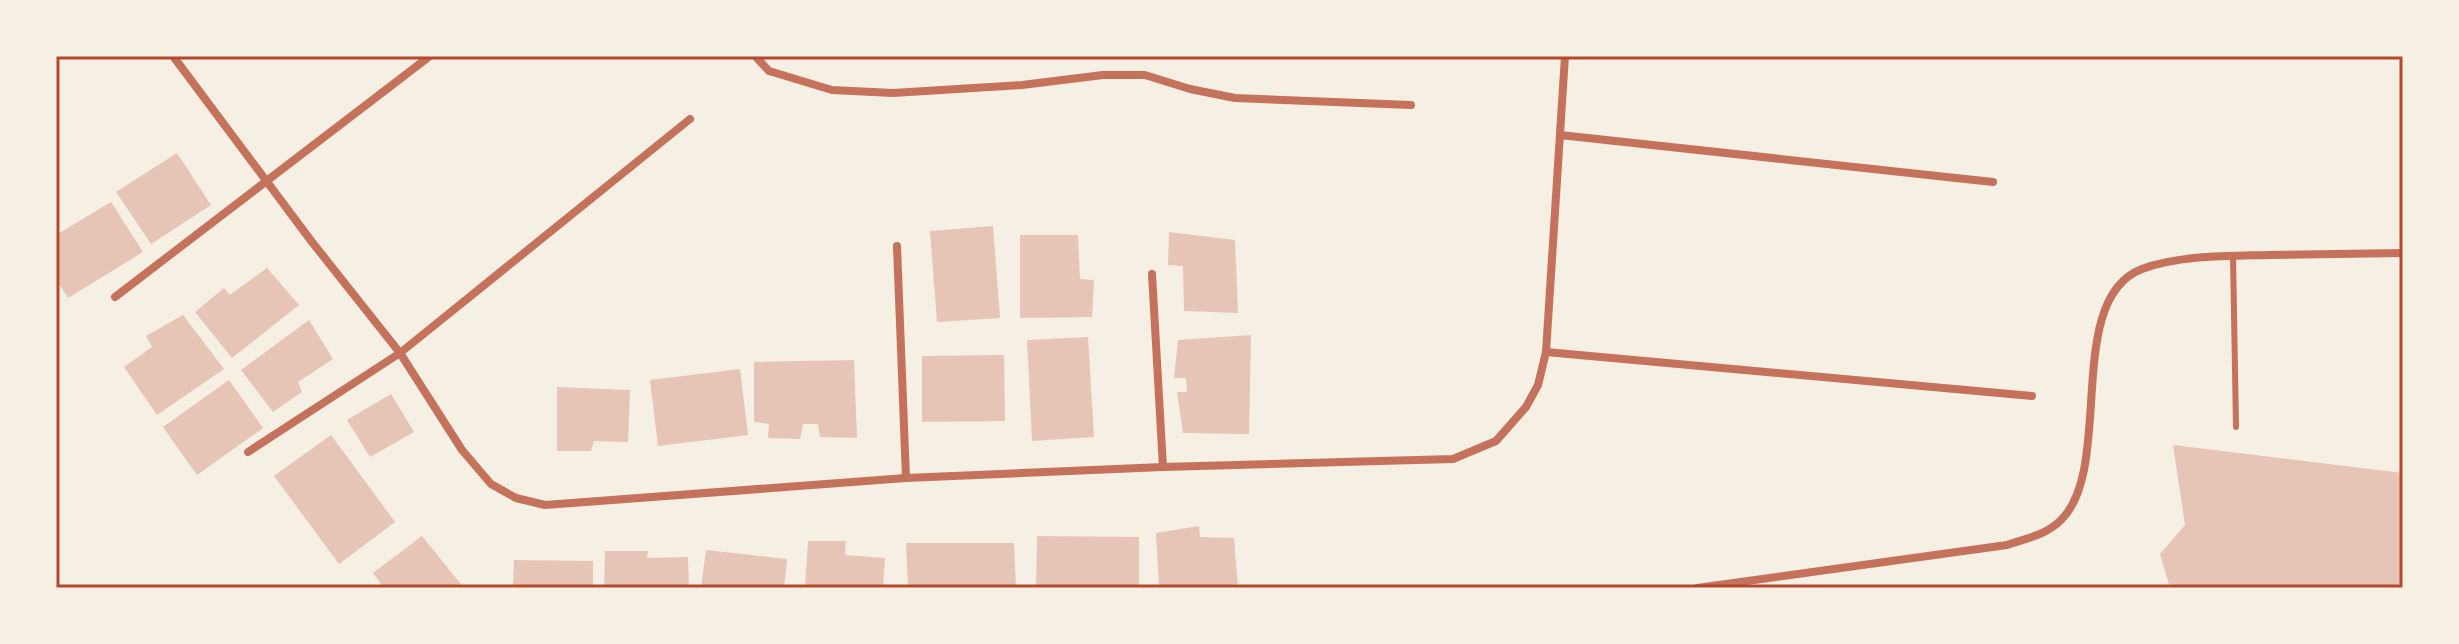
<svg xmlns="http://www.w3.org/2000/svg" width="2459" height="644" font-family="Georgia,serif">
	<rect width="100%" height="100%" fill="#f6efe4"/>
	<g fill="#e6c5b7">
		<path d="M 177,153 L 211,205 L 151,244 L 116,192 Z"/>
		<path d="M 111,202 L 143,252 L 68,298 L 56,279 L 56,235 Z"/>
		<path d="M 993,226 L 1000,318 L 937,322 L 930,231 Z"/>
		<path d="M 1169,232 L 1235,240 L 1238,313 L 1184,311 L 1183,266 L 1168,265 Z"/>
		<path d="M 1020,235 L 1078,235 L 1080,279 L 1094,280 L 1092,317 L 1020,318 Z"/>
		<path d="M 267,268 L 299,305 L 232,358 L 195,312 L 224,288 L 230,295 Z"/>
		<path d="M 183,315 L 224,369 L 157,415 L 124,367 L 152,347 L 146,336 Z"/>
		<path d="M 309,320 L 333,359 L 298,382 L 302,392 L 273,412 L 241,370 Z"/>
		<path d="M 1251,335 L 1249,434 L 1183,433 L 1177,392 L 1187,392 L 1186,378 L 1174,378 L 1178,340 Z"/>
		<path d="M 1088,337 L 1094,437 L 1032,441 L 1027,340 Z"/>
		<path d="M 1004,355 L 1005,421 L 922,422 L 922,356 Z"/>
		<path d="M 854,360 L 857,438 L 820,437 L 818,424 L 803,424 L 800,439 L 768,438 L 769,424 L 754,422 L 754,362 Z"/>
		<path d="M 740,369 L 748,435 L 658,446 L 650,380 Z"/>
		<path d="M 229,380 L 263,428 L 197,475 L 163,427 Z"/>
		<path d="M 557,387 L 630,390 L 628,442 L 594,441 L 591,451 L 557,451 Z"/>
		<path d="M 391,394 L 414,432 L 370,457 L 347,420 Z"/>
		<path d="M 331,435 L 395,522 L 339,564 L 274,476 Z"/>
		<path d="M 2173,445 L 2403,473 L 2403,588 L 2170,588 L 2160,554 L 2185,525 Z"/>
		<path d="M 1199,526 L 1200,537 L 1234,538 L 1238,588 L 1159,588 L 1156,533 Z"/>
		<path d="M 422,536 L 464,588 L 384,588 L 373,573 Z"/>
		<path d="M 1037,536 L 1139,537 L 1139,588 L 1036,588 Z"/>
		<path d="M 808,541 L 846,541 L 845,555 L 885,558 L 883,588 L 805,588 Z"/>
		<path d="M 906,543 L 1014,543 L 1016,588 L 908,588 Z"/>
		<path d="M 706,550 L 787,559 L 784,588 L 701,588 Z"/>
		<path d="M 605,551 L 648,551 L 647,558 L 688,557 L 689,588 L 604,588 Z"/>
		<path d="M 514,560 L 593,561 L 593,588 L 513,588 Z"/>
	</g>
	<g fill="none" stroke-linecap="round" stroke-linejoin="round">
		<path stroke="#c5725c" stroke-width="6" d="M 2233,256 L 2236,427"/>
		<g stroke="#c5725c" stroke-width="8">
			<path d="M 173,56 L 312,242 L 400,353 L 462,450 L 491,484 L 516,498 L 545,505 L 906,478 L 1163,467 L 1453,459 L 1496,441 L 1526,407 L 1538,385 L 1546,352 L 1565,56"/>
			<path d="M 755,56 L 769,71 L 832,90 L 893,93 L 1022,85 L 1103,75 L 1145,75 L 1190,89 L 1235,98 L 1411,105"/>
			<path d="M 1560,135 L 1993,182"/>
			<path d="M 897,246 L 906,478"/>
			<path d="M 1152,274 L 1163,467"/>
			<path d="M 115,297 L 430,56"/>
			<path d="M 1546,352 L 2032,396"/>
			<path d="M 248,452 L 400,353 L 690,119"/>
			<path d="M 1697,588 L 2007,545 C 2027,538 2046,535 2061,520 C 2115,467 2063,299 2142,269 C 2179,255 2230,256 2269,255 C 2314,254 2358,254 2403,253"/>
		</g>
	</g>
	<rect width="2459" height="644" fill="none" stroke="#f6efe4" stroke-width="116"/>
	<rect x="58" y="58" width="2343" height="528" fill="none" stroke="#b5482f" stroke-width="3"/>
</svg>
